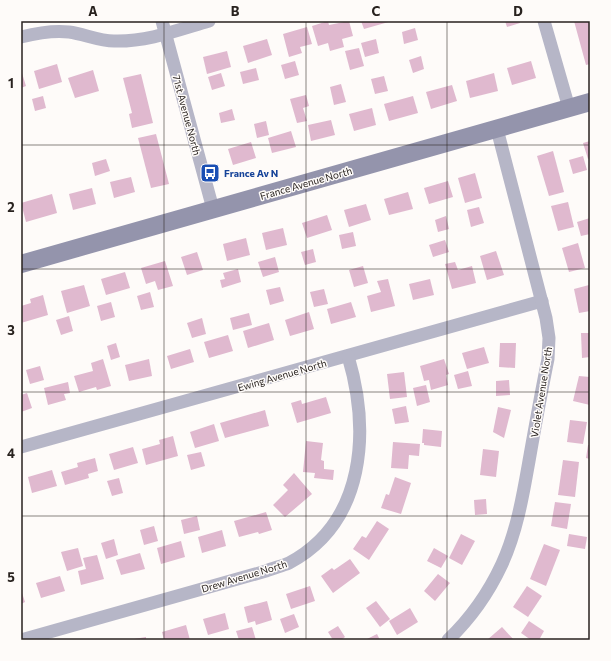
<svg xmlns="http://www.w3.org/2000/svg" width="611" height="661" font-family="Commissioner,sans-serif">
	<rect width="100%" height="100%" fill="#fefbf9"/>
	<g fill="#e0b9cf">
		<path d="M 328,21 L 329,25 L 349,21 L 353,36 L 342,39 L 344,47 L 330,51 L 328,43 L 318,46 L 312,26 Z"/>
		<path d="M 361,21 L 392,21 L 364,29 Z"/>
		<path d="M 505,21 L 520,21 L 520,23 L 507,27 Z"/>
		<path d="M 574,21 L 590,21 L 590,64 L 586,65 Z"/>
		<path d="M 307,27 L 312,44 L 300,47 L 302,53 L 289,57 L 283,34 Z"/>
		<path d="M 415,28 L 418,40 L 404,44 L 402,32 Z"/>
		<path d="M 267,39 L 272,55 L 248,63 L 243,46 Z"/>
		<path d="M 376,39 L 379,53 L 365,57 L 361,43 Z"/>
		<path d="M 359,48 L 364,66 L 350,70 L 345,51 Z"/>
		<path d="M 227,51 L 231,67 L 207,74 L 203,57 Z"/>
		<path d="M 421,56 L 424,69 L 413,73 L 409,60 Z"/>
		<path d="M 295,61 L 299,75 L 285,79 L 281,65 Z"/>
		<path d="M 531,61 L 536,78 L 512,85 L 507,68 Z"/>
		<path d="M 57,64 L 62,82 L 39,89 L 34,71 Z"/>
		<path d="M 256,68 L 259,80 L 243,84 L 240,72 Z"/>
		<path d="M 21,70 L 26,86 L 21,88 Z"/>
		<path d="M 93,70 L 99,91 L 75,98 L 68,78 Z"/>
		<path d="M 221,73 L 225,86 L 212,90 L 208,77 Z"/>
		<path d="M 494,73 L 498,91 L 470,98 L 466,81 Z"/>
		<path d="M 141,74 L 153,123 L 132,128 L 129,114 L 132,113 L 123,78 Z"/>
		<path d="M 384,76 L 388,91 L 375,94 L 371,79 Z"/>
		<path d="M 341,84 L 346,102 L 334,105 L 330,87 Z"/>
		<path d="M 452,85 L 457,101 L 431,109 L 426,92 Z"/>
		<path d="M 306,95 L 309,106 L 303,108 L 307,121 L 297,123 L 290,99 Z"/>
		<path d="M 43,96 L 46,108 L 35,111 L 32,99 Z"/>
		<path d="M 413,96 L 418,113 L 389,121 L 384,104 Z"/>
		<path d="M 372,108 L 376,125 L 354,131 L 349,114 Z"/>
		<path d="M 232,109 L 235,120 L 221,123 L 219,113 Z"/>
		<path d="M 331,120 L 335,135 L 311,141 L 308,125 Z"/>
		<path d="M 266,121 L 269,135 L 257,138 L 254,124 Z"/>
		<path d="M 291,131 L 296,147 L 272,153 L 268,138 Z"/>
		<path d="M 156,134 L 169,184 L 151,188 L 138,138 Z"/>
		<path d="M 590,141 L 590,158 L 588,159 L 583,143 Z"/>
		<path d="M 251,142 L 256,158 L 233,165 L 228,149 Z"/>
		<path d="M 553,151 L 564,192 L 549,196 L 537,156 Z"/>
		<path d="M 583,156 L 587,170 L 573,174 L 569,160 Z"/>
		<path d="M 106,159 L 110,171 L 95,176 L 92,163 Z"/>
		<path d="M 475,173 L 482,198 L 465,203 L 458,178 Z"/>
		<path d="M 131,177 L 135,192 L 114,198 L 110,182 Z"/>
		<path d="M 448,181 L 453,197 L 429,204 L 424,188 Z"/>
		<path d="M 92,188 L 96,204 L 73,210 L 69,194 Z"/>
		<path d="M 408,192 L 413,209 L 389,215 L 384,199 Z"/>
		<path d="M 52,194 L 57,213 L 26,222 L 21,203 Z"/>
		<path d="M 568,202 L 574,227 L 558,231 L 551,206 Z"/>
		<path d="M 366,204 L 371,220 L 349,227 L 344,210 Z"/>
		<path d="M 479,207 L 484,223 L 471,227 L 467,210 Z"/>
		<path d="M 327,215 L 332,230 L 307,238 L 302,223 Z"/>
		<path d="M 446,216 L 449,229 L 438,232 L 435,220 Z"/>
		<path d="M 590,218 L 590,234 L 581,236 L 577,222 Z"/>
		<path d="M 283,228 L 287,245 L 266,250 L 262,233 Z"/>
		<path d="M 353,232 L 356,246 L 342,249 L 339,235 Z"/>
		<path d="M 246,238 L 250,255 L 227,261 L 223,244 Z"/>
		<path d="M 445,240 L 449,252 L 433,257 L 429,245 Z"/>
		<path d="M 578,243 L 585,268 L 569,272 L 562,248 Z"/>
		<path d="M 313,249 L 316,262 L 305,265 L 301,252 Z"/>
		<path d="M 496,251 L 504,275 L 487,280 L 480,256 Z"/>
		<path d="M 197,252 L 203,270 L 187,275 L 181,257 Z"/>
		<path d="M 275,257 L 279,272 L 263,277 L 258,262 Z"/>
		<path d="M 165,261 L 173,286 L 158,290 L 155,281 L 146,284 L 141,268 Z"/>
		<path d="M 455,262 L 458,270 L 472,266 L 476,283 L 452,289 L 445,264 Z"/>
		<path d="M 363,266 L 368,283 L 354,287 L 349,270 Z"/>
		<path d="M 238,269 L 241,282 L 222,288 L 220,280 L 225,279 L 223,273 Z"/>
		<path d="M 125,272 L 130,288 L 106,295 L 101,279 Z"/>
		<path d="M 388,279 L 395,306 L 371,312 L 367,296 L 381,292 L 377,281 Z"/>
		<path d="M 430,279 L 434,295 L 413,300 L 409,284 Z"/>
		<path d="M 84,285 L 90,306 L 67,313 L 61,291 Z"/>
		<path d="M 589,285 L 590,311 L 579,313 L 574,289 Z"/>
		<path d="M 280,287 L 284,301 L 270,305 L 266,290 Z"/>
		<path d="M 324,289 L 328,304 L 314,307 L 310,292 Z"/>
		<path d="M 150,292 L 154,307 L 141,310 L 137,296 Z"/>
		<path d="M 43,295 L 48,315 L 21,323 L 21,306 L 31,303 L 30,299 Z"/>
		<path d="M 111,302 L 115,317 L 101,321 L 97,306 Z"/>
		<path d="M 351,302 L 356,317 L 331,324 L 327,309 Z"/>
		<path d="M 309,312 L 314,329 L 290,336 L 285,320 Z"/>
		<path d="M 249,313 L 252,325 L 233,330 L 230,318 Z"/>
		<path d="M 69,316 L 73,331 L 61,335 L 56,320 Z"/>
		<path d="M 202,318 L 206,334 L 192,338 L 187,323 Z"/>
		<path d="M 269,323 L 274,340 L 248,348 L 243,331 Z"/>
		<path d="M 581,333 L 590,333 L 590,357 L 582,358 Z"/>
		<path d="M 228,335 L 233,351 L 209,358 L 204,342 Z"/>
		<path d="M 116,343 L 120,357 L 111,360 L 107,346 Z"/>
		<path d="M 500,343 L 516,343 L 515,368 L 499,367 Z"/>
		<path d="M 484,347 L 489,363 L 467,369 L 462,353 Z"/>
		<path d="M 190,349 L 194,362 L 171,369 L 167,356 Z"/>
		<path d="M 103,359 L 111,386 L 97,390 L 96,387 L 79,392 L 74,376 L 93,371 L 91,363 Z"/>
		<path d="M 149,359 L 152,376 L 129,381 L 125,365 Z"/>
		<path d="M 444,359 L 449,374 L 446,375 L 448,385 L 431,390 L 429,380 L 424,381 L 420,366 Z"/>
		<path d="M 40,366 L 44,380 L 30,384 L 26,370 Z"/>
		<path d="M 468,371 L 472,386 L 458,389 L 454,375 Z"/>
		<path d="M 404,372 L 407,397 L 390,399 L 387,374 Z"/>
		<path d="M 579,376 L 590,377 L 590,405 L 573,401 Z"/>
		<path d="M 509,380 L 510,395 L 496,396 L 496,381 Z"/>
		<path d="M 68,382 L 70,393 L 64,394 L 66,400 L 48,405 L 44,388 Z"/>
		<path d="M 426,385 L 430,402 L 417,406 L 413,388 Z"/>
		<path d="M 27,393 L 32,408 L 21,412 L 21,395 Z"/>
		<path d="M 326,397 L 331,413 L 297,423 L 291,403 L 301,400 L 302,404 Z"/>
		<path d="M 406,406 L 409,422 L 395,424 L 392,409 Z"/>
		<path d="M 498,407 L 511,410 L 504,438 L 493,432 Z"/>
		<path d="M 265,410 L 269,426 L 225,438 L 220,423 Z"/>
		<path d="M 570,420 L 587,422 L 583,444 L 567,442 Z"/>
		<path d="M 214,424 L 219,441 L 195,448 L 190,432 Z"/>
		<path d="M 423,429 L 442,431 L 441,447 L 424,445 L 424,443 L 422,443 Z"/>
		<path d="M 173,436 L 178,456 L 146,465 L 142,449 L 160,444 L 159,440 Z"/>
		<path d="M 306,441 L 323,443 L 321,460 L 324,461 L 324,469 L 334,470 L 333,480 L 314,478 L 315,473 L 303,472 Z"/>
		<path d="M 393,442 L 420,444 L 419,456 L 409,455 L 408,469 L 391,468 Z"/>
		<path d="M 588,445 L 590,445 L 590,459 L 586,458 Z"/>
		<path d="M 133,447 L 138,463 L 114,470 L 109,454 Z"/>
		<path d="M 483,449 L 499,451 L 496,477 L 480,475 Z"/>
		<path d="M 201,452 L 205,466 L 191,470 L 187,455 Z"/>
		<path d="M 95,458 L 98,471 L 88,474 L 89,478 L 65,485 L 61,472 L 78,467 L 77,463 Z"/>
		<path d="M 563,460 L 579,462 L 575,497 L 558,495 Z"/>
		<path d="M 52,470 L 57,486 L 32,493 L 28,477 Z"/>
		<path d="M 294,473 L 312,494 L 285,517 L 273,505 L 288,490 L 283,485 Z"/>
		<path d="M 395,477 L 411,483 L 401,514 L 381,508 L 386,494 L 389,495 Z"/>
		<path d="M 119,478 L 123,493 L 112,496 L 107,481 Z"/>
		<path d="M 486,499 L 487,514 L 475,515 L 474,500 Z"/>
		<path d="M 555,502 L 571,504 L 567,529 L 551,526 Z"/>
		<path d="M 266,512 L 272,530 L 259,534 L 258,532 L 239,537 L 234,521 Z"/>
		<path d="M 197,516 L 200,530 L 184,534 L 181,520 Z"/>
		<path d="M 377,521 L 389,529 L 369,560 L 353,549 L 362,536 L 366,538 Z"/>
		<path d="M 154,526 L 158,541 L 144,545 L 140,530 Z"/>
		<path d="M 222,530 L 226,546 L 202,553 L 198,537 Z"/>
		<path d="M 461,534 L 475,541 L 462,565 L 449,558 Z"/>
		<path d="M 569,534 L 587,537 L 585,549 L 567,546 Z"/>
		<path d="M 114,539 L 118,555 L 106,559 L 101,543 Z"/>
		<path d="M 181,541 L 185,557 L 161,564 L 157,548 Z"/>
		<path d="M 544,544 L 560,550 L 546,586 L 530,579 Z"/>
		<path d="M 78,548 L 83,566 L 67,571 L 61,552 Z"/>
		<path d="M 434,548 L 448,556 L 441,568 L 427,561 Z"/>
		<path d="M 140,553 L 145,569 L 121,575 L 116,560 Z"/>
		<path d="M 97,555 L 104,579 L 81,585 L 78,571 L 86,569 L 83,558 Z"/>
		<path d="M 350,559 L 360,573 L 333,593 L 321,576 L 332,568 L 334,570 Z"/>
		<path d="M 438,574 L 450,583 L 435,601 L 424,591 Z"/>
		<path d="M 60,576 L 65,591 L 41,598 L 36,583 Z"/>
		<path d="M 310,586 L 315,601 L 291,609 L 286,594 Z"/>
		<path d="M 527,586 L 542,596 L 528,617 L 513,607 Z"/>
		<path d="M 21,590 L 25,602 L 21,604 Z"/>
		<path d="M 267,601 L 272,620 L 256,625 L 255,621 L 248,623 L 244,607 Z"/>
		<path d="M 376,601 L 390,619 L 380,627 L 366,608 Z"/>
		<path d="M 410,608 L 418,622 L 397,635 L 389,621 Z"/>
		<path d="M 225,613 L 229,629 L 208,635 L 203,619 Z"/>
		<path d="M 294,614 L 299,627 L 285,633 L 280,619 Z"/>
		<path d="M 529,621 L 544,631 L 539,640 L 531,640 L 521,633 Z"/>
		<path d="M 186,625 L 190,640 L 164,640 L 162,632 Z"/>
		<path d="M 338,626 L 345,637 L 341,640 L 333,640 L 328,632 Z"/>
		<path d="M 252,627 L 256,640 L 239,640 L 236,631 Z"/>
		<path d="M 502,627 L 514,640 L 487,640 Z"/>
		<path d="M 377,634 L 380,640 L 365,640 Z"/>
		<path d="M 146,637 L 146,640 L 134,640 L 134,639 Z"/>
	</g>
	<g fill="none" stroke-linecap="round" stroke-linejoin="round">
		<g stroke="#b6b6c7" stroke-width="13">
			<path d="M 162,21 L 213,209"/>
			<path d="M 544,21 L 569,108"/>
			<path d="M 21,37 C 37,33 53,30 69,32 C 84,34 99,41 114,41 C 147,42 178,30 209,21"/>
			<path d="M 21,447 L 542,301"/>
			<path d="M 21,640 L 266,571 C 273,568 282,566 289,563 C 366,522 370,430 348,356"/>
			<path d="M 448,640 C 470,619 489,592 502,564 C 517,531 523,495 529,461 C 535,427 541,393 548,359 L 549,338 L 546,318 L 497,129"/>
		</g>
		<path stroke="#9494ac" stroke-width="18" d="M 21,264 L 590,102"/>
	</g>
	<path fill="none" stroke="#28221f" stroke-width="1" stroke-opacity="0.55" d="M 164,21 L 164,640M 306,21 L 306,640M 447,21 L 447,640M 21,145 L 590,145M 21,269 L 590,269M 21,392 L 590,392M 21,516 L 590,516"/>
	<defs>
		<g id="bus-square" transform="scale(1)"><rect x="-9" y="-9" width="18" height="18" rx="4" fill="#1a4fb4" stroke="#fefbf9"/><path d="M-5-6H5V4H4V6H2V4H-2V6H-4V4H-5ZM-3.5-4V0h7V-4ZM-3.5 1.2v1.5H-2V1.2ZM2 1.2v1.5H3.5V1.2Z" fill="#fff"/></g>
	</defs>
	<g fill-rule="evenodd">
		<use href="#bus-square" x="210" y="173"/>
	</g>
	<g text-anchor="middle" stroke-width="3" stroke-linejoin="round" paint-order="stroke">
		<g font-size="10" fill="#28221f" stroke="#fefbf9">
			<text transform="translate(187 115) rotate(75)" y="4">71st Avenue North</text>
			<text transform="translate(306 183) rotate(-16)" y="4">France Avenue North</text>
			<text transform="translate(282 375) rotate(-16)" y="4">Ewing Avenue North</text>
			<text transform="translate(541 392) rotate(-81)" y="4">Violet Avenue North</text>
			<text transform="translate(244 576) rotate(-17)" y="4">Drew Avenue North</text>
		</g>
		<g font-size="10" font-weight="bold" fill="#164399" stroke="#fefbf9" text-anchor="start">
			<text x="224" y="177">France Av N</text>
		</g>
	</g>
	<rect width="611" height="661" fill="none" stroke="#fefbf9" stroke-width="44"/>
	<rect x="22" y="22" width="567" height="617" fill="none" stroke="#28221f" stroke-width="1.5"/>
	<g font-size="13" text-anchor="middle" font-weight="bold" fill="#28221f">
		<text x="93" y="16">A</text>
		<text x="235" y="16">B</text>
		<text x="376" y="16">C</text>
		<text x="518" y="16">D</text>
		<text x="11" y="88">1</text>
		<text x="11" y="212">2</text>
		<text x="11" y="335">3</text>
		<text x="11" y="458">4</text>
		<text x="11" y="582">5</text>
	</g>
</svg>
